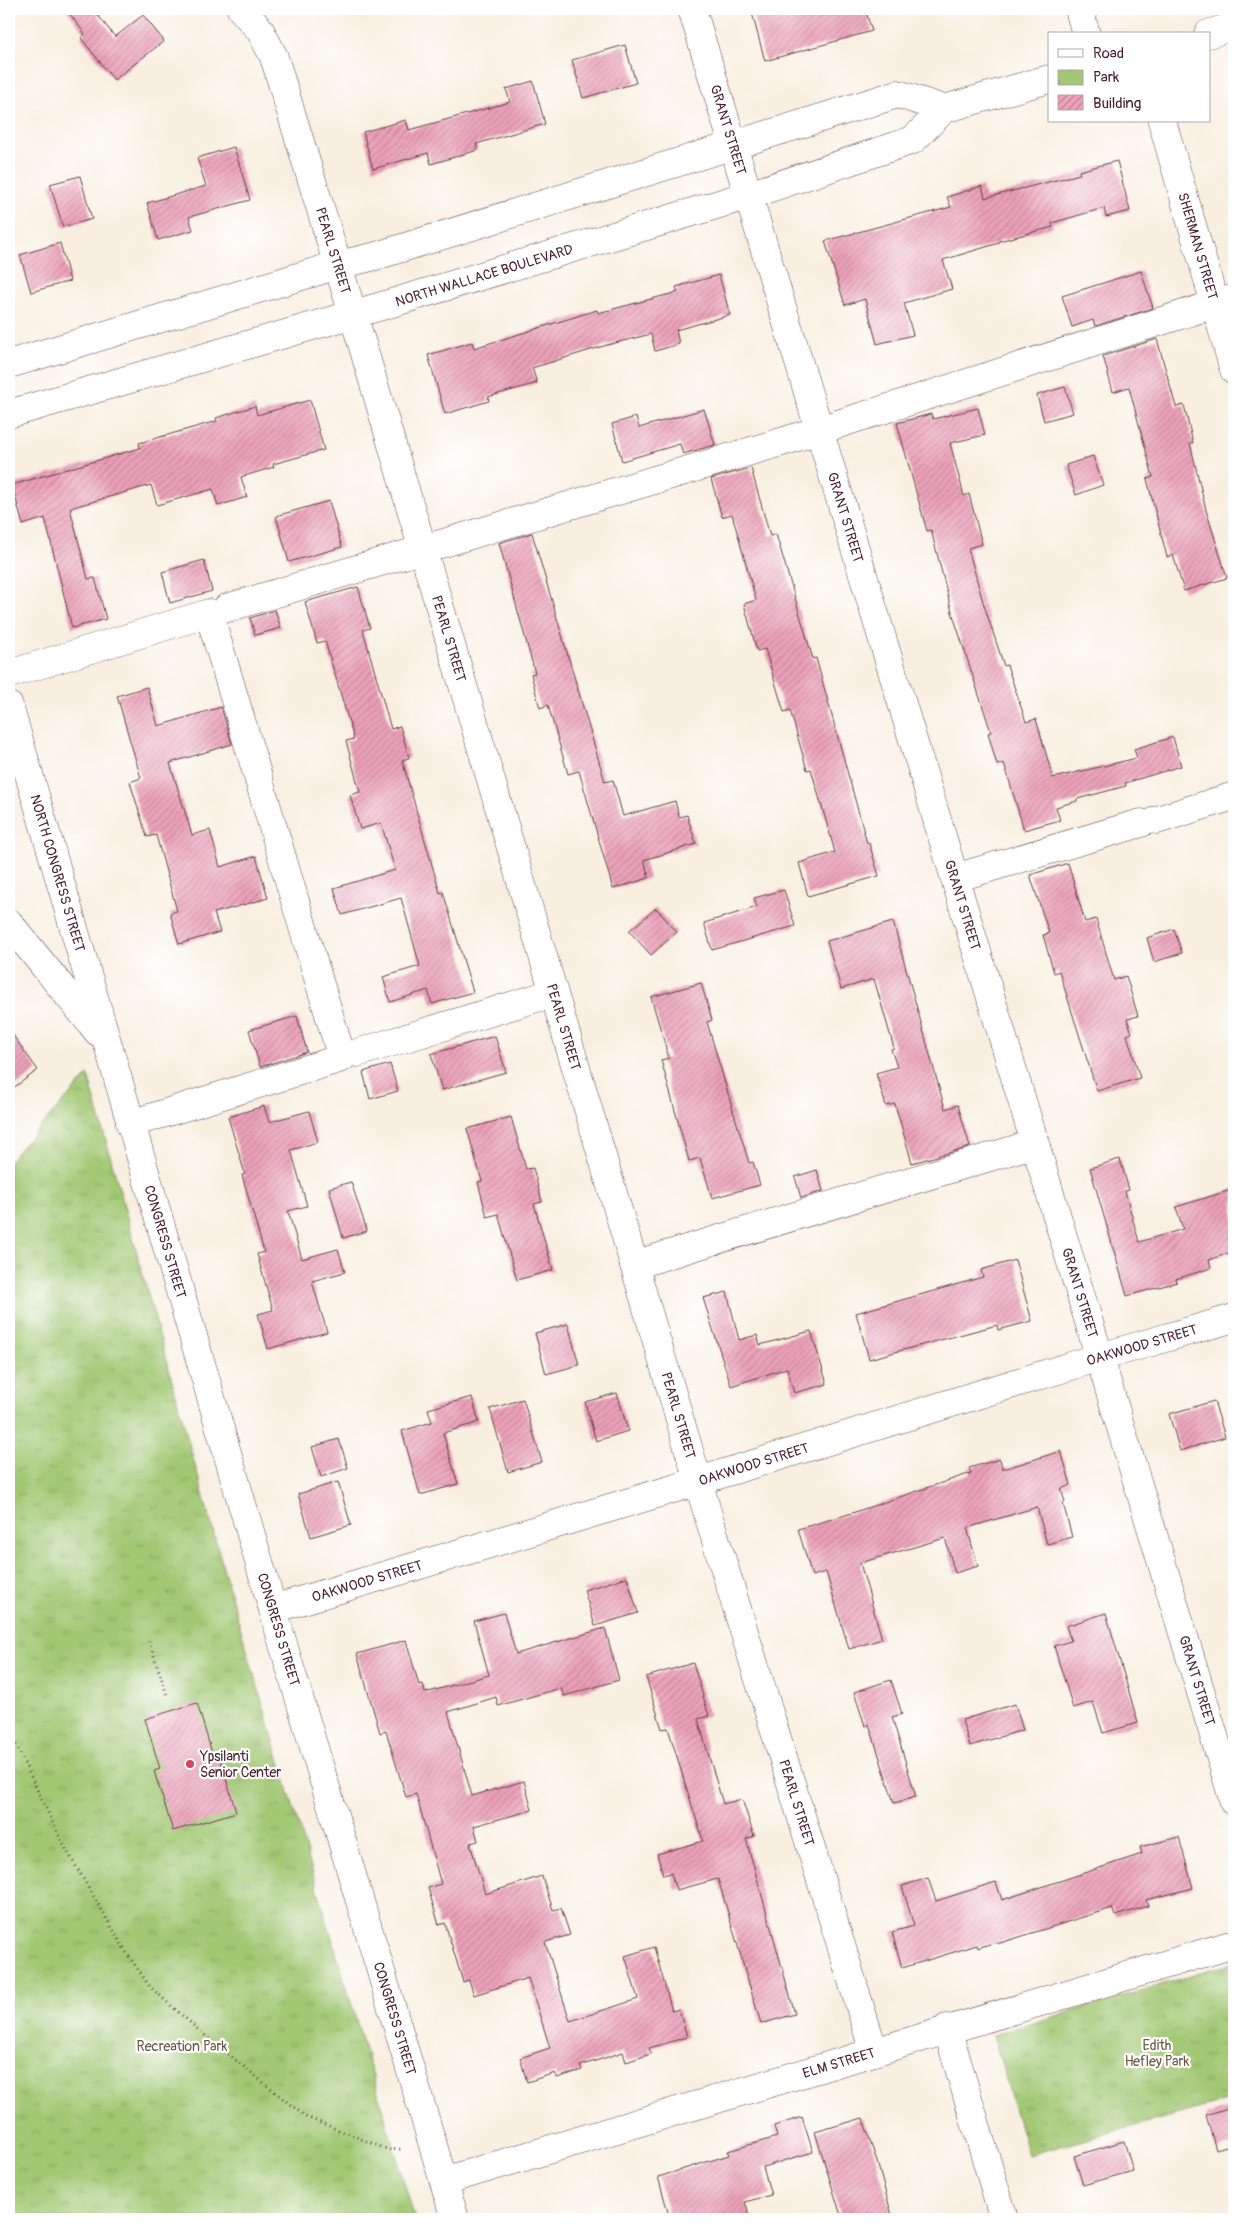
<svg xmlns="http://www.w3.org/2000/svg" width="1243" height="2228" font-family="Pangolin,sans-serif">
	<defs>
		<pattern id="park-tufts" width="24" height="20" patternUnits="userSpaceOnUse" patternTransform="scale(1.25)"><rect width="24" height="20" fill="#a2c873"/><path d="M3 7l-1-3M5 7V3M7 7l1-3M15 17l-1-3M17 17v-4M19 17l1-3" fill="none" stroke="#8dab64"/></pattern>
		<pattern id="building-hatch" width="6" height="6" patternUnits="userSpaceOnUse" patternTransform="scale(1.25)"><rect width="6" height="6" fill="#eca1b9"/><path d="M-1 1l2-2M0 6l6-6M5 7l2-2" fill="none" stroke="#c18397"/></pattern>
	</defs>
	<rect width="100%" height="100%" fill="#fff"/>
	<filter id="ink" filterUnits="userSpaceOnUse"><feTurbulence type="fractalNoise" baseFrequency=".02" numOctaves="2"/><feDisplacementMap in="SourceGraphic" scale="10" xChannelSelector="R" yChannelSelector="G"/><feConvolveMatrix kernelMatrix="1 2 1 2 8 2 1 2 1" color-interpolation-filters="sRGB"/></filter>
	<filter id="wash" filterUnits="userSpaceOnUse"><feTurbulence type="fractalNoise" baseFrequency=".0096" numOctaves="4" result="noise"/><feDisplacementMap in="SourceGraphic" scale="20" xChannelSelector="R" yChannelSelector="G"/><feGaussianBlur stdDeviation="1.12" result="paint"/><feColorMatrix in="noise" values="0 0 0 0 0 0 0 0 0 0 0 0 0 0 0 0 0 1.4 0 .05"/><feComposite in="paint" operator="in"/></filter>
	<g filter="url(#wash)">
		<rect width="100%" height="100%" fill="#f8efe0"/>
		<g fill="url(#park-tufts)" stroke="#76744f">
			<path d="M 88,1075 L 231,1596 L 415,2219 L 9,2219 L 9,1161 Z"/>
			<path d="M 1234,1963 L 1234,2099 L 1028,2155 L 993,2035 Z"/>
		</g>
		<g id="blocks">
			<g fill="url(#building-hatch)">
				<path d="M 66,9 L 93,9 L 115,37 L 143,15 L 164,41 L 114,80 L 81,38 L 85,34 Z"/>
				<path d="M 770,9 L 865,9 L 872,31 L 765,61 L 752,13 Z"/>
				<path d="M 625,45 L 636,83 L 583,98 L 572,60 Z"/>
				<path d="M 533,81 L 545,124 L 476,144 L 478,150 L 431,164 L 428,153 L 373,169 L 363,132 L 406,120 L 409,130 L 510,102 L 506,89 Z"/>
				<path d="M 234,147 L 250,200 L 189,217 L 193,230 L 158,240 L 147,203 L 206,186 L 197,158 Z"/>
				<path d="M 1117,161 L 1130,211 L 1106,217 L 1104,208 L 1052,223 L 1053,227 L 999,241 L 999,243 L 943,260 L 952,289 L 904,303 L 913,335 L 877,344 L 865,299 L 845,305 L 825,241 L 951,207 L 947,197 L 982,186 L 985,198 L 1080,174 L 1079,171 Z"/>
				<path d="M 80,176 L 92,219 L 63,227 L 50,184 Z"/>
				<path d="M 60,243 L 70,281 L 31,292 L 20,255 Z"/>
				<path d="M 1141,271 L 1153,308 L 1095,326 L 1093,320 L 1072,327 L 1062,296 Z"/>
				<path d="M 719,275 L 730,315 L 676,330 L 679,344 L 655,351 L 651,334 L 607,345 L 532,368 L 537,383 L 488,397 L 489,401 L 445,414 L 428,355 L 472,342 L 474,348 L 597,310 L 598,313 L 678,292 L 676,287 Z"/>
				<path d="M 1157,339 L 1176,407 L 1184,405 L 1193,443 L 1190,443 L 1206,510 L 1227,578 L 1184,591 L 1173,555 L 1167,557 L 1147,479 L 1153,477 L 1129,387 L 1113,392 L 1103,356 Z"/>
				<path d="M 1065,387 L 1073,413 L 1044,421 L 1037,395 Z"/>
				<path d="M 310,400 L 324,450 L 273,464 L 274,467 L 241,477 L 247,497 L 218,506 L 213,489 L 157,505 L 151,485 L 70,508 L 88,579 L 95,578 L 106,619 L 72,628 L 45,518 L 23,525 L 12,485 L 140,448 L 139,443 L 217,421 L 216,418 L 255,406 L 257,415 Z"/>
				<path d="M 978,408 L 985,435 L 950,443 L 964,496 L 969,494 L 982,544 L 968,548 L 983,602 L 1004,666 L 1007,665 L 1026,722 L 1036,719 L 1053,778 L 1137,758 L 1134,749 L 1173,737 L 1181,766 L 1125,783 L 1126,786 L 1077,799 L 1077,801 L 1056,807 L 1060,820 L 1024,830 L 1004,763 L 997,765 L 988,733 L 991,732 L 952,612 L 931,530 L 927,531 L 897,423 L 931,414 L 933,419 Z"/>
				<path d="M 704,409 L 715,445 L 683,454 L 680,444 L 622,461 L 612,424 L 636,417 L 639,428 Z"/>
				<path d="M 1093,456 L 1103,485 L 1076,495 L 1066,465 Z"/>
				<path d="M 751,468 L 770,536 L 776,534 L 813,659 L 816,658 L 867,843 L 869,843 L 879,876 L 808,896 L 799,863 L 835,852 L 811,769 L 807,770 L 790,710 L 784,712 L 765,649 L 757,651 L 744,604 L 756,600 L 732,514 L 722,517 L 711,479 Z"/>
				<path d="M 329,501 L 342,547 L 289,562 L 276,516 Z"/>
				<path d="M 532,533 L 605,782 L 613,780 L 623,816 L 675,801 L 679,817 L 687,815 L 696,844 L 644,860 L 649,878 L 613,889 L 579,771 L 568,774 L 548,705 L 540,708 L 531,674 L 535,673 L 499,543 Z"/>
				<path d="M 204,560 L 212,591 L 170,603 L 162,572 Z"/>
				<path d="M 358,587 L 370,628 L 363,630 L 391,729 L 400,726 L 409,758 L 402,760 L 440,893 L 443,892 L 473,992 L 432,1004 L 428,990 L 390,1002 L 383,977 L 420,966 L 401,898 L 342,915 L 334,888 L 395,870 L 381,823 L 360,829 L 350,795 L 360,792 L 346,741 L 354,739 L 325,641 L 317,643 L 305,602 Z"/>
				<path d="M 275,610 L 281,628 L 255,635 L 250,618 Z"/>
				<path d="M 147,687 L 158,726 L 221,707 L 232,744 L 170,763 L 192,835 L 210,830 L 220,867 L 256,856 L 268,898 L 214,913 L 220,932 L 179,944 L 170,913 L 177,911 L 156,835 L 147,837 L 130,782 L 141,778 L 117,696 Z"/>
				<path d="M 1068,863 L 1085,922 L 1096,919 L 1114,980 L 1126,976 L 1138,1016 L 1127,1019 L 1132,1033 L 1127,1035 L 1140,1078 L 1097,1091 L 1059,971 L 1054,973 L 1043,935 L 1049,933 L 1030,875 Z"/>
				<path d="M 784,890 L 795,926 L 712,950 L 704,923 L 757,907 L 754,898 Z"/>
				<path d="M 656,908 L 677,932 L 651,955 L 629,931 Z"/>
				<path d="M 893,922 L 945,1109 L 958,1105 L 970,1147 L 912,1163 L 895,1104 L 886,1106 L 876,1073 L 897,1067 L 891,1049 L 894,1048 L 874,979 L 841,989 L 827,941 Z"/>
				<path d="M 1174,929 L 1182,953 L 1154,962 L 1147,938 Z"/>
				<path d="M 701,983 L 712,1020 L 707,1022 L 732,1107 L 749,1163 L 753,1162 L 760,1185 L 712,1198 L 700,1158 L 689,1161 L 661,1060 L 669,1058 L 651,997 Z"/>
				<path d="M 297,1016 L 307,1052 L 260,1067 L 249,1030 Z"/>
				<path d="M 9,1030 L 38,1070 L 9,1091 Z"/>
				<path d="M 495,1036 L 506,1072 L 442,1090 L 431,1054 Z"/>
				<path d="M 390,1064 L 398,1091 L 370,1099 L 363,1072 Z"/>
				<path d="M 264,1106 L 269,1122 L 309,1111 L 318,1142 L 291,1150 L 307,1206 L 288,1211 L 302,1259 L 338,1249 L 345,1272 L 312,1281 L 327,1332 L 268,1349 L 258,1314 L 273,1310 L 257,1254 L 264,1252 L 242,1175 L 245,1174 L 228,1117 Z"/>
				<path d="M 511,1117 L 526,1169 L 533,1168 L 542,1202 L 534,1204 L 553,1270 L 517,1280 L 498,1214 L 487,1217 L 478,1182 L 482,1181 L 467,1129 Z"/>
				<path d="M 1120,1159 L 1129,1190 L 1125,1191 L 1139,1242 L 1183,1229 L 1176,1207 L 1234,1189 L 1234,1251 L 1209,1260 L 1211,1268 L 1176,1279 L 1177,1282 L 1127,1296 L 1090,1168 Z"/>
				<path d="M 817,1170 L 823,1191 L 801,1198 L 795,1177 Z"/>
				<path d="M 351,1182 L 367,1231 L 343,1238 L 329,1188 Z"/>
				<path d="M 1015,1260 L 1032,1321 L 998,1330 L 997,1325 L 869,1359 L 856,1313 L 983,1277 L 981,1270 Z"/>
				<path d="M 727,1292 L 739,1340 L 757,1335 L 760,1345 L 811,1331 L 827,1384 L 794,1393 L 787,1368 L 731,1386 L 703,1298 Z"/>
				<path d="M 568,1324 L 579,1365 L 546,1374 L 535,1333 Z"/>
				<path d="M 617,1393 L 628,1431 L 596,1441 L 585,1402 Z"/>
				<path d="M 472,1397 L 479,1422 L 443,1433 L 458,1484 L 420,1495 L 402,1431 L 432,1422 L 428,1409 Z"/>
				<path d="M 523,1399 L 542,1462 L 508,1472 L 490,1409 Z"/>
				<path d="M 1214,1401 L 1225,1437 L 1180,1451 L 1169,1414 Z"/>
				<path d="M 339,1439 L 348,1468 L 321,1477 L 312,1447 Z"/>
				<path d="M 1061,1451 L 1071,1485 L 1061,1489 L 1065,1502 L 1063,1503 L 1072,1537 L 1047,1544 L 1037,1507 L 967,1528 L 978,1566 L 955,1573 L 945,1538 L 860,1563 L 882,1639 L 849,1649 L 826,1572 L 812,1576 L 798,1529 L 849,1514 L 971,1473 L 969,1468 L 1000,1459 L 1002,1468 L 1007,1468 Z"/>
				<path d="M 338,1482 L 351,1525 L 311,1537 L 298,1494 Z"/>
				<path d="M 627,1577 L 638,1613 L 595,1626 L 584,1590 Z"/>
				<path d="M 504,1613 L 516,1654 L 605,1628 L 619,1680 L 564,1696 L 561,1688 L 498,1706 L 496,1697 L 448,1712 L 472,1796 L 524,1781 L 532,1810 L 474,1826 L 478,1841 L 470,1843 L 485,1894 L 542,1876 L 553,1910 L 561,1908 L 570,1935 L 545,1942 L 570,2021 L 638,1999 L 625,1956 L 654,1947 L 672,2011 L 679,2009 L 687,2037 L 649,2048 L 651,2054 L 626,2062 L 623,2052 L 580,2066 L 582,2070 L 557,2078 L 555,2073 L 527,2082 L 520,2058 L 550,2048 L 528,1978 L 474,1995 L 469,1980 L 463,1982 L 445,1923 L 439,1925 L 428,1888 L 441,1884 L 416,1794 L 406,1797 L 386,1731 L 380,1733 L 357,1654 L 406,1640 L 419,1685 L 423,1684 L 425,1693 L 489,1675 L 474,1621 Z"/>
				<path d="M 1106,1613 L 1138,1723 L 1103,1733 L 1093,1702 L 1073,1708 L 1054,1646 L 1071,1641 L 1066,1626 Z"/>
				<path d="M 693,1663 L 709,1716 L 698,1719 L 723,1804 L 742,1799 L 754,1836 L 746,1839 L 795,2014 L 761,2024 L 718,1879 L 676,1890 L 671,1873 L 663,1875 L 657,1854 L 703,1841 L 668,1728 L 662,1729 L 646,1677 Z"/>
				<path d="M 891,1680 L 902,1714 L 892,1717 L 916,1797 L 894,1803 L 869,1724 L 865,1726 L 854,1692 Z"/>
				<path d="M 197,1703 L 214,1760 L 220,1758 L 236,1812 L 173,1831 L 154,1771 L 160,1769 L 145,1719 Z"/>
				<path d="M 1015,1704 L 1023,1730 L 970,1746 L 962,1720 Z"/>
				<path d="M 1179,1837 L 1193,1888 L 1146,1900 L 1148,1906 L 1115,1916 L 1112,1908 L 997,1944 L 996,1942 L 978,1948 L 977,1945 L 902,1968 L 892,1932 L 914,1926 L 902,1886 L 928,1878 L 936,1901 L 996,1882 L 1002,1900 L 1142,1854 L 1140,1847 Z"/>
				<path d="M 1234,2106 L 1234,2145 L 1216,2150 L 1206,2115 Z"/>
				<path d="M 802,2117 L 813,2152 L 763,2167 L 771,2195 L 745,2202 L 751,2219 L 670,2219 L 658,2177 L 729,2155 L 728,2151 L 777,2137 L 774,2126 Z"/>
				<path d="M 863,2118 L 877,2162 L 893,2219 L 842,2219 L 815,2132 Z"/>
				<path d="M 1124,2141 L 1133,2171 L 1083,2185 L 1074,2156 Z"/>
			</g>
		</g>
	</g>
	<g filter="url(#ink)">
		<use href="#blocks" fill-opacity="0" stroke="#643e46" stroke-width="1"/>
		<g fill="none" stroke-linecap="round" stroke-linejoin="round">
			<g stroke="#643e46" stroke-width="29">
				<g id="minor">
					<path id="s1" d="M 241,9 L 260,30 L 274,57 L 363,347 L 709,1518 L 874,2052"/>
					<path id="s2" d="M 692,9 L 1234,1802"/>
					<path d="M 1079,9 L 1086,34"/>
					<path d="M 1208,34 L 1234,26"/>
					<path id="s3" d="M 1162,121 L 1234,370"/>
					<path d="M 9,364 L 338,265 L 376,256 L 898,94 L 944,109"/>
					<path id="s4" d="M 9,414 L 392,303 L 749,195 L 913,140 L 944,109 L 1049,79"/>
					<path d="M 227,608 L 788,440 L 1234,298"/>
					<path d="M 9,674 L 209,613 L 342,1058 L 130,1124"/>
					<path id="s5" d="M 9,706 L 283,1644 L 455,2219"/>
					<path d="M 1157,820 L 1234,796"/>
					<path d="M 955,878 L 1141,823"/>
					<path d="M 9,923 L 98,1032"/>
					<path d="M 357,1053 L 553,993"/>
					<path d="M 634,1265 L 1036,1143"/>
					<path id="s6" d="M 273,1609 L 663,1492 L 1100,1357 L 1234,1318"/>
					<path d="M 947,2028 L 1004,2219"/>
					<path id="s7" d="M 444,2181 L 1234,1944"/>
				</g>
			</g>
			<g stroke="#643e46" stroke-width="3" stroke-dasharray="1 4" stroke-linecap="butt">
				<path d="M 149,1641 L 167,1695"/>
				<path d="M 9,1726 L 14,1741 L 63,1844 L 126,1952 L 150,1987 L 202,2033 L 306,2117 L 389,2150 L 402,2149"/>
			</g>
			<use href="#minor" stroke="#fff" stroke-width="28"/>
		</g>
	</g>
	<circle fill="#d1495b" stroke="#fff" stroke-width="2" cx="190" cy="1764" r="5"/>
	<g text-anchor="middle" stroke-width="4.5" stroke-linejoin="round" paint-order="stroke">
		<g font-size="14" fill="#4a1f2b" stroke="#fff">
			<text dy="5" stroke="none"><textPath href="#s2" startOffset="126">GRANT STREET</textPath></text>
			<text dy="5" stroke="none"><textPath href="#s3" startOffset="130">SHERMAN STREET</textPath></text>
			<text dy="5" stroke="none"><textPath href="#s1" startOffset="261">PEARL STREET</textPath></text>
			<text dy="5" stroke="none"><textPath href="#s4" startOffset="495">NORTH WALLACE BOULEVARD</textPath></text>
			<text dy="5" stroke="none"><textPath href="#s2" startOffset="531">GRANT STREET</textPath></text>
			<text dy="5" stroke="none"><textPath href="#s1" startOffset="666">PEARL STREET</textPath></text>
			<text dy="5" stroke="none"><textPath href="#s5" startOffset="174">NORTH CONGRESS STREET</textPath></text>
			<text dy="5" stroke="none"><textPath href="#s2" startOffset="936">GRANT STREET</textPath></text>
			<text dy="5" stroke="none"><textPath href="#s1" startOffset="1071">PEARL STREET</textPath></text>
			<text dy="5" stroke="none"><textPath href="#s5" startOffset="558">CONGRESS STREET</textPath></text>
			<text dy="5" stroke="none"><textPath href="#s2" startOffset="1341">GRANT STREET</textPath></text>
			<text dy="5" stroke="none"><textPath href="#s6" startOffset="908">OAKWOOD STREET</textPath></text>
			<text dy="5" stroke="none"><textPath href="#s1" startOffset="1476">PEARL STREET</textPath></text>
			<text dy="5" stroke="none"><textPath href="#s6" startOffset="502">OAKWOOD STREET</textPath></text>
			<text dy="5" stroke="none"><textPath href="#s6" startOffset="98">OAKWOOD STREET</textPath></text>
			<text dy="5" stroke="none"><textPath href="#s5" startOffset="962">CONGRESS STREET</textPath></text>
			<text dy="5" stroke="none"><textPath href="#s2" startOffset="1746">GRANT STREET</textPath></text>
			<text dy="5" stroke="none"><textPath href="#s1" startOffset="1881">PEARL STREET</textPath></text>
			<text dy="5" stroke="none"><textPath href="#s5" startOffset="1368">CONGRESS STREET</textPath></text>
			<text dy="5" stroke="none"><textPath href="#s7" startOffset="412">ELM STREET</textPath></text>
		</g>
		<g font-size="14" fill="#4a1f2b" stroke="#fff" text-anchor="start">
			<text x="200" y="1761">Ypsilanti<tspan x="200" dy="16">Senior Center</tspan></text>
		</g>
		<g font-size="14" fill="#695a44" stroke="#fff">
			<text x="1157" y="2050">Edith<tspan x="1157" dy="16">Hefley Park</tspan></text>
			<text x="182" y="2051">Recreation Park</text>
		</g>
	</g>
	<rect width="1243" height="2228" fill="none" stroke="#fff" stroke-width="30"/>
	<rect x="1048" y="32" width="162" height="90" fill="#ffffff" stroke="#b7a5aa"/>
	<rect x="1058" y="49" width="25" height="8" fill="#ffffff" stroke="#b7a5aa"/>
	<text x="1093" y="58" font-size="15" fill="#4a1f2b">Road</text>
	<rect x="1058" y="70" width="25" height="15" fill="url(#park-tufts)" stroke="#b7a5aa"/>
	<text x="1093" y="82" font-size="15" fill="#4a1f2b">Park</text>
	<rect x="1058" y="95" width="25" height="15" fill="url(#building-hatch)" stroke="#b7a5aa"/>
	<text x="1093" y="108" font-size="15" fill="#4a1f2b">Building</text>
</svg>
